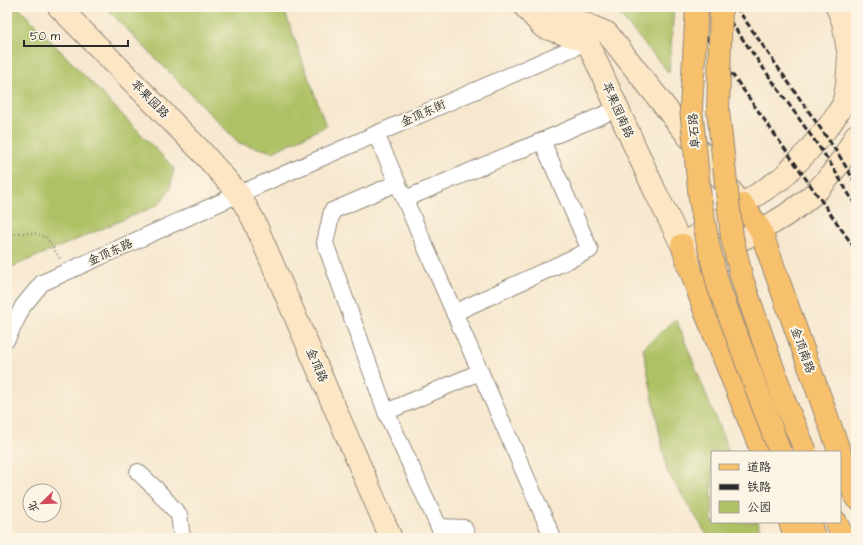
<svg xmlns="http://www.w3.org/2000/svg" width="863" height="545" font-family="'Architects Daughter','LXGW WenKai TC',sans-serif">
	<rect width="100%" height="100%" fill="#fcf5e5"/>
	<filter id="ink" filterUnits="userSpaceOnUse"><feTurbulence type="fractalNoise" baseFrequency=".025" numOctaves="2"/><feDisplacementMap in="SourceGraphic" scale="8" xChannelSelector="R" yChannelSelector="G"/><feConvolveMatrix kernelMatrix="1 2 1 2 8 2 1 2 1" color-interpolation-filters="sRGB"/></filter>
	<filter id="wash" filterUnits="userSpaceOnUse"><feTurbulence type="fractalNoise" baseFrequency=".012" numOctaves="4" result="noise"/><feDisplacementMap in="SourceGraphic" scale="16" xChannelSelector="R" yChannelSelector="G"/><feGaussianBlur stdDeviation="0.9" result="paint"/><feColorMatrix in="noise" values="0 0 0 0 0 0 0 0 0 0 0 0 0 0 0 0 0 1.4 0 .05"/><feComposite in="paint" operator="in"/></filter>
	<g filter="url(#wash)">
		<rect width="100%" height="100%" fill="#f7e7ce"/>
		<g fill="#aec165" stroke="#6c7648">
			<path d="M 7,7 L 18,7 L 174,168 L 170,189 L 158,205 L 7,269 Z"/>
			<path d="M 105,7 L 283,7 L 326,126 L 273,152 L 239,143 Z"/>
			<path d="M 613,7 L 674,7 L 669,73 Z"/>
			<path d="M 676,319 L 729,452 L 712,452 L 712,522 L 757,522 L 763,538 L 709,538 L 667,471 L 643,348 Z"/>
		</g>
	</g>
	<g filter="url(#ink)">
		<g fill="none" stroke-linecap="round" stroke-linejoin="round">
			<g stroke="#91897c" stroke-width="18">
				<g id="street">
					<path d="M 376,134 L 553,538"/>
					<path d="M 397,183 L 332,211 L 325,243 L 386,412 L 480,372"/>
					<path d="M 405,199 L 617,109"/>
					<path d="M 454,313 L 590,250 L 542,141"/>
					<path d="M 7,339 L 23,306 L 42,283 L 239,194 L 591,40"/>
					<path d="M 386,412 L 439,527 L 464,528 L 468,538"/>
					<path d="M 138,472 L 156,489 L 179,515 L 182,538"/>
				</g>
			</g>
			<g stroke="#91897c" stroke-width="24">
				<g id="secondary">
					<path d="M 59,7 L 201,151 L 239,194 L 254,221 L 391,538"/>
					<path d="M 525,7 L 543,27 L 587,41 L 655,191 L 682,245 L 782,178 L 808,151 L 831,123 L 843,105 L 847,85 L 849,56 L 843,22 L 837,7"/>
					<path d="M 554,7 L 560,13 L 607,33 L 732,192"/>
					<path d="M 688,265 C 727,246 770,229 804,202 C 826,185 843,160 856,135"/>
				</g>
			</g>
			<g stroke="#91897c" stroke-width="24">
				<g id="primary">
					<path d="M 743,205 L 760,229 L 856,498"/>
					<path d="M 682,245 L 705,311 L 762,452"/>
					<path d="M 790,522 L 796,538"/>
				</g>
			</g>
			<g stroke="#91897c" stroke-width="24">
				<g id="highway">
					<path d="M 809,522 L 815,538"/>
					<path d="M 836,522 L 843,538"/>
				</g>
			</g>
			<path stroke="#91897c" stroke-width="2.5" stroke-dasharray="1 3" stroke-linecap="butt" d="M 7,234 L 34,233 L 46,237 L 61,260"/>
			<use href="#street" stroke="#fff" stroke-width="16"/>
			<use href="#secondary" stroke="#fce6c4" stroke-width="22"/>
			<use href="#primary" stroke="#f7c06c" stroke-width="22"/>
			<use href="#highway" stroke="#f7c06c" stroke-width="22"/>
			<g stroke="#2b2b2b" stroke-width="3" stroke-dasharray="6 3" stroke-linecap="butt">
				<path d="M 685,7 L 856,250"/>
				<path d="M 720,7 L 829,161 L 856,206"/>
				<path d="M 736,7 L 839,155 L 856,184"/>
			</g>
			<g stroke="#91897c" stroke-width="24" stroke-linecap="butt">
				<g id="highway-bridge">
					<path d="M 697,7 L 691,108 L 700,199 L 708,244 L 719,288 L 780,452"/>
					<path d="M 721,7 L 718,110 L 732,237 L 742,279 L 785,403 L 806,452"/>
				</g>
			</g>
			<use href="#highway-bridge" stroke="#f7c06c" stroke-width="22"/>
		</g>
	</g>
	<g text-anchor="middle" stroke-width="4" stroke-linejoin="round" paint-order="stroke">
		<g font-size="12" fill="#2b2b2b" stroke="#fcf5e5">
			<text transform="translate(150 99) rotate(45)" y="4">苹果园路</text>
			<text transform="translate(618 110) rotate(66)" y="4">苹果园南路</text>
			<text transform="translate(423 113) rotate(-24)" y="4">金顶东街</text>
			<text transform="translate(694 131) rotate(-95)" y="4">阜石路</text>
			<text transform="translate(110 252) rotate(-24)" y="4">金顶东路</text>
			<text transform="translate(803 350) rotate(70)" y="4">金顶南路</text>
			<text transform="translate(317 365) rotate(67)" y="4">金顶路</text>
		</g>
	</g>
	<rect width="863" height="545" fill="none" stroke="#fcf5e5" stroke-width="24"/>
	<rect x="711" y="451" width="130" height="72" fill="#fcf5e5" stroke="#a8a49b"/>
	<rect x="719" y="464" width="20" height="6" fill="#f7c06c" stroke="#a8a49b"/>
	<text x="747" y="471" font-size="12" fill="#2b2b2b">道路</text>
	<rect x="719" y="484" width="20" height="6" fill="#2b2b2b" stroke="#a8a49b"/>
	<text x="747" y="491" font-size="12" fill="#2b2b2b">铁路</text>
	<rect x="719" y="501" width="20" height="12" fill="#aec165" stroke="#a8a49b"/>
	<text x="747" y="511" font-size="12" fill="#2b2b2b">公园</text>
	<g transform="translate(42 503) rotate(247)"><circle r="19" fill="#fcf5e5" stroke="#a8a49b"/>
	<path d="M0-3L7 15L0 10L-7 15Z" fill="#d1495b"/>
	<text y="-6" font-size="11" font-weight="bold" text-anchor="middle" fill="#2b2b2b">北</text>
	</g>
	<path d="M24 40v6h104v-6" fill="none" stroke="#2b2b2b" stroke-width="2"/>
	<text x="30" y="40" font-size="12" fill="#2b2b2b" stroke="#fcf5e5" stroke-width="3" paint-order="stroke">50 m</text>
</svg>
